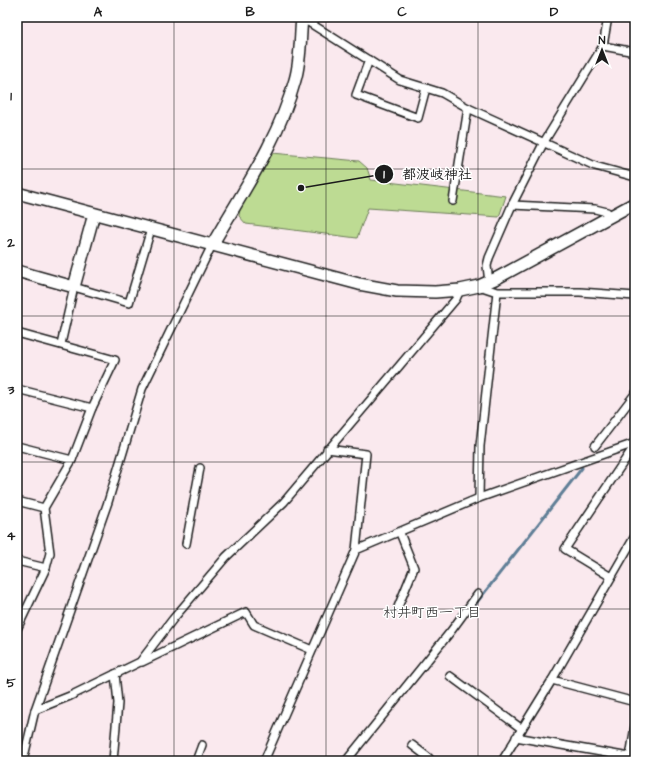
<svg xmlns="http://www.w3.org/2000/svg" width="652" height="778" font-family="'Architects Daughter','Klee One',sans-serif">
	<rect width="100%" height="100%" fill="#fae9ee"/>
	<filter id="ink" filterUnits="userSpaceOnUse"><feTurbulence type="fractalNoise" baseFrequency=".025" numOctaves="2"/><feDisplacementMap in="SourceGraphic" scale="8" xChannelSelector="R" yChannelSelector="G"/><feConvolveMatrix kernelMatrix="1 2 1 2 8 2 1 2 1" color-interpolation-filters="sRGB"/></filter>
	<g filter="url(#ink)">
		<path fill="#bddb93" stroke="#6c7c58" d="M 272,153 L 359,161 L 367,168 L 371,180 L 506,196 L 499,217 L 368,208 L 357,238 L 246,224 L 239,216 L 240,208 Z"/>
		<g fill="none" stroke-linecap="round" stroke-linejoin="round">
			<g stroke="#5f7e96" stroke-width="3">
				<path d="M 474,606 L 582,468"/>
				<path d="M 351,761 L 357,753"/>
			</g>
			<g stroke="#1c1c1c" stroke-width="10">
				<g id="street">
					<path d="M 302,20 L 310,23 L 400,80 L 442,93 L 468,108 L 595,166 L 635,177"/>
					<path d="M 603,46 L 635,52"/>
					<path d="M 369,60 L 356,95 L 418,118 L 426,88"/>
					<path d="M 453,201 L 468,108"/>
					<path d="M 512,205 L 595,209 L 607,212 L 611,216"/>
					<path d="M 489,282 L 487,266 L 489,258 L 512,205 L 544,142 L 603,46 L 608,17"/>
					<path d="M 479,286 L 497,292 L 580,292 L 635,296"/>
					<path d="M 17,333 L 115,360 L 92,408 L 72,460 L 44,508 L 50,553 L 46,568 L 17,629"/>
					<path d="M 61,344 L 74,287 L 129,303 L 151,229"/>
					<path d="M 17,389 L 92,408"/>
					<path d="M 17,446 L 72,460"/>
					<path d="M 595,446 L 635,394"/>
					<path d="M 479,498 L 480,446 L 497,292"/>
					<path d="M 17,501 L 44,508"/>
					<path d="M 186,544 L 200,468"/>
					<path d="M 356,550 L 479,498 L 635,443"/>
					<path d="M 17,561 L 46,568"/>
					<path d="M 611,577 L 565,549 L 635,445"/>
					<path d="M 398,607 L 414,568 L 400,533"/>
					<path d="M 142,662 L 246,612 L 254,625 L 312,650"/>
					<path d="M 450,676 L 522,729"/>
					<path d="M 552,680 L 635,702"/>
					<path d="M 35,710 L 70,696 L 140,662 L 173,619 L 226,557 L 284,502 L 456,299 L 460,290"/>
					<path d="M 516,737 L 635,758"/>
					<path d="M 412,745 L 429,758 L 428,761"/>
					<path d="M 630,757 L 635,726"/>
					<path d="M 23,761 L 35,710 L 108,502 L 142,389 L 212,245"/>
					<path d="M 113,761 L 118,703 L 115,674"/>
					<path d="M 196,761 L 202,745"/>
					<path d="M 264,761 L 356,550 L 366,454 L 327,449"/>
					<path d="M 346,761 L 451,631 L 478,594"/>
					<path d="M 502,761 L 552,680 L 635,536"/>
				</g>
			</g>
			<g stroke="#1c1c1c" stroke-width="14">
				<g id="secondary">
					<path d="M 17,193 L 359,284 L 397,291 L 435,292 L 460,290 L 479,286 L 497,278 L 635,203"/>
					<path d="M 212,245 C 242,193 279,139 295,80 C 301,60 300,38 302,17"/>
					<path d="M 17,271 L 74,287 L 94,214"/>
				</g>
			</g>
			<use href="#street" stroke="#fff" stroke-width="7"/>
			<use href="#secondary" stroke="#fff" stroke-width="11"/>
		</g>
	</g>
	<path fill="none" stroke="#1c1c1c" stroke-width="1" stroke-opacity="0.55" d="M 174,17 L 174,761M 326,17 L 326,761M 478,17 L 478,761M 17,169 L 635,169M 17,316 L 635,316M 17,462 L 635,462M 17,609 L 635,609"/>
	<g text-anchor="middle" stroke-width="3" stroke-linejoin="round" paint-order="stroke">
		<g font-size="14" fill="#1c1c1c" stroke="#fff">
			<text x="432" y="617">村井町西一丁目</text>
		</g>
	</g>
	<path fill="none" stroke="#1c1c1c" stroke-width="1.5" d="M301 188L384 174"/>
	<g fill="#1c1c1c" stroke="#fff" stroke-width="1.5">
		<circle cx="301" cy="188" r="4"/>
		<circle cx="384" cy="174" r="10"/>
	</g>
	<g font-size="12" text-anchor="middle" font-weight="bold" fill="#fff">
		<text x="384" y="178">1</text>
	</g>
	<g font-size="14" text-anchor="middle" font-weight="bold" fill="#1c1c1c" stroke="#fff" stroke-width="3" stroke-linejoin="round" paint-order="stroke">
		<text x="437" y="179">都波岐神社</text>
	</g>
	<rect width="652" height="778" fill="none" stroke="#fff" stroke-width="44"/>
	<g transform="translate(602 50)" stroke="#ffffff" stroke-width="3" paint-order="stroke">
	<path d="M0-3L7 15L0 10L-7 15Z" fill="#1c1c1c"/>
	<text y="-6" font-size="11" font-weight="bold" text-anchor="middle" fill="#1c1c1c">N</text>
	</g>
	<rect x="22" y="22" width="608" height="734" fill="none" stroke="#1c1c1c" stroke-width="1.5"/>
	<g font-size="13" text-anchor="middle" font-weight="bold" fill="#1c1c1c">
		<text x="98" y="16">A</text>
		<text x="250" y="16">B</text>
		<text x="402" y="16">C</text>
		<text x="554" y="16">D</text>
		<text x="11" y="100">1</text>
		<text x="11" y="247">2</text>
		<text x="11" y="394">3</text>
		<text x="11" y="540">4</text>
		<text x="11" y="687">5</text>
	</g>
</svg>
